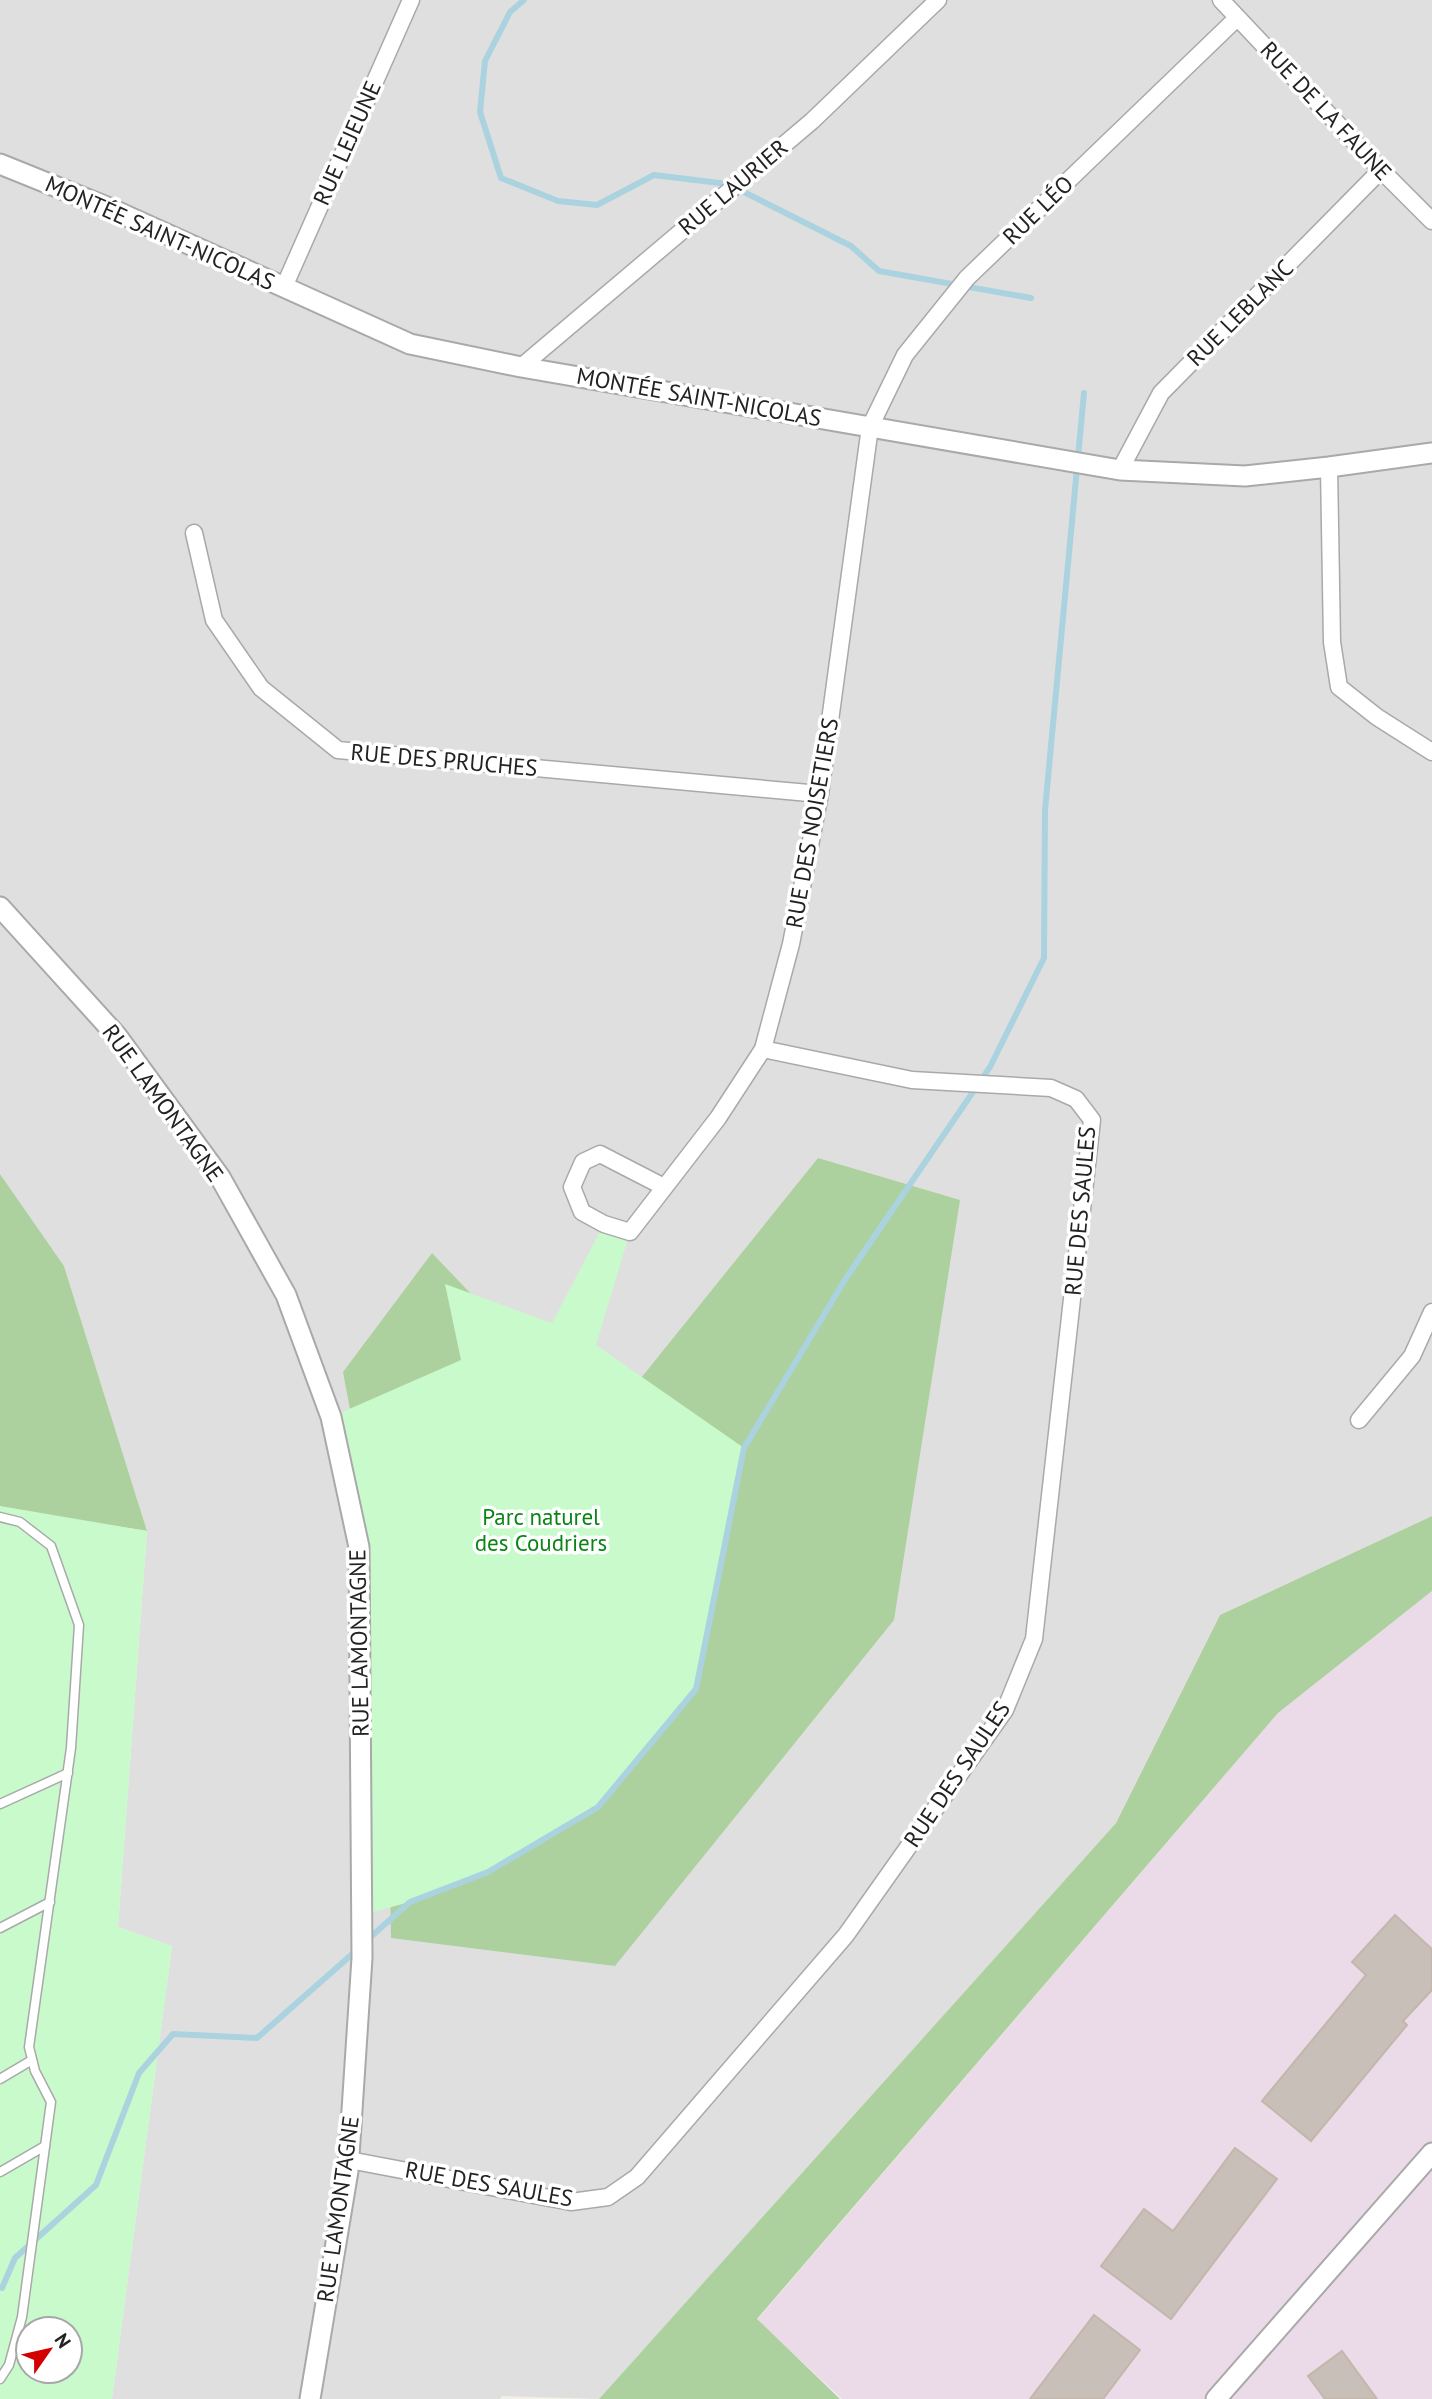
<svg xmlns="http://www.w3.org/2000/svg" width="1432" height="2399" font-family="'PT Sans',sans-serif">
	<rect width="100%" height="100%" fill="#f2efe9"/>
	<path fill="#e0dfdf" d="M 0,0 L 1432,0 L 1432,1516 L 1220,1615 L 1116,1823 L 599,2399 L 502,2396 L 500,2399 L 112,2399 L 172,1946 L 118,1927 L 147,1531 L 64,1266 L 0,1174 Z"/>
	<path fill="#ebdbe8" d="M 1432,1591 L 1432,2399 L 842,2399 L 757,2320 L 1278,1713 Z"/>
	<g fill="#add19e">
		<path d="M 818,1158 L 960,1200 L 894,1620 L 615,1966 L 391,1938 L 385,1597 L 343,1372 L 432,1253 L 600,1429 Z"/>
		<path d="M 0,1174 L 64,1266 L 147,1531 L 0,1508 Z"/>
		<path d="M 1432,1516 L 1432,1591 L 1278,1713 L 757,2319 L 840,2399 L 599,2399 L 1116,1823 L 1220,1615 Z"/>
	</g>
	<g fill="#c8facc" fill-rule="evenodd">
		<path d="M 604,1224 L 630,1232 L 596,1345 L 744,1448 L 696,1689 L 598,1807 L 488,1872 L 410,1902 L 362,1915 L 359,1547 L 331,1417 L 461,1360 L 445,1284 L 552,1323 Z"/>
		<path d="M 0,1506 L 147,1531 L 118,1927 L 172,1946 L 112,2399 L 0,2399 ZM 28,2329 L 70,2329 L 70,2371 L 28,2371 Z"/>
	</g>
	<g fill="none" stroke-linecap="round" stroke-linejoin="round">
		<g stroke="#aad3df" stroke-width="6">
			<path d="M 524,0 L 510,12 L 485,61 L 480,112 L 501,178 L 558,201 L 597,205 L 654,175 L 728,184 L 851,246 L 879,271 L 1031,298"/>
			<path d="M 366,1941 L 410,1902 L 488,1872 L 598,1807 L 696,1689 L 744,1448 L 846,1278 L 990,1067 L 1044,958 L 1045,810 L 1084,393"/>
			<path d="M 2,2288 L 15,2258 L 96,2185 L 139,2073 L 173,2034 L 257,2038 L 358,1949"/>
		</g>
	</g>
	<g fill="#c7bfb8" stroke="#c4b6ab" stroke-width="2">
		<path d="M 1395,1915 L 1432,1949 L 1432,1990 L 1403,2021 L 1407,2025 L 1311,2141 L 1262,2101 L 1366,1975 L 1352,1962 Z"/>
		<path d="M 1235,2148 L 1277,2179 L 1171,2319 L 1101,2266 L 1144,2209 L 1173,2231 Z"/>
		<path d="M 1094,2315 L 1140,2350 L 1103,2399 L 1030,2399 Z"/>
		<path d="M 1342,2351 L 1377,2399 L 1325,2399 L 1308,2376 Z"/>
	</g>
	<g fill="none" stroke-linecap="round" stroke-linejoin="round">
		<g stroke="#a9a9a9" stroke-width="11">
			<g id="service">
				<path d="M 0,1517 L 20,1522 L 51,1546 L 79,1625 L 71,1748 L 29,2047 L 35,2071 L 51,2102 L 22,2317 L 9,2365 L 0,2379"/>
				<path d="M 0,1804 L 68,1773"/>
				<path d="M 0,1928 L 50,1902"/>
				<path d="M 0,2079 L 32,2060"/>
				<path d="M 0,2172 L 45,2146"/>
			</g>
		</g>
		<g stroke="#a9a9a9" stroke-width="19">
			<g id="minor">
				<path d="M 1221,0 L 1381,170 L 1432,221"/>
				<path d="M 284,287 L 411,0"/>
				<path d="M 521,367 L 812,121 L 938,0"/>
				<path d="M 1329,467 L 1332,642 L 1339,687 L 1377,717 L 1432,752"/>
				<path d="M 1120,470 L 1161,393 L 1381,170"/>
				<path d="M 194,533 L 214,620 L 261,688 L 338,750 L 820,794"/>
				<path d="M 664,1187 L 600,1154 L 583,1162 L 572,1187 L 582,1212 L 604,1224 L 630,1232 L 718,1118 L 763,1049 L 791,944 L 820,794 L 870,427 L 905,355 L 967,278 L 1237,18"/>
				<path d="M 1359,1420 L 1412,1356 L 1432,1312"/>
				<path d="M 349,2160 L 571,2202 L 608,2197 L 637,2177 L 846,1935 L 1005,1710 L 1034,1639 L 1092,1120 L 1076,1099 L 1051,1088 L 912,1080 L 763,1049"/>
			</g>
		</g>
		<g stroke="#a9a9a9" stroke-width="23">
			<g id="tertiary">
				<path d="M 0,164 L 109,208 L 410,344 L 521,367 L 1120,470 L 1245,476 L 1329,467 L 1432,453"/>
				<path d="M 0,907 L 117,1036 L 220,1177 L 286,1295 L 331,1417 L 359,1547 L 362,1958 L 348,2171 L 310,2399"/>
				<path d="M 1216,2399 L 1432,2153"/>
			</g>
		</g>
		<use href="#service" stroke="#fff" stroke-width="8"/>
		<use href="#minor" stroke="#fff" stroke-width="16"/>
		<use href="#tertiary" stroke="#fff" stroke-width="19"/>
	</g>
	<g text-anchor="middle" stroke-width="7" stroke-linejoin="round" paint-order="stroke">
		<g font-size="23" fill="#222" stroke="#fff">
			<text transform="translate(1326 111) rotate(47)" y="8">RUE DE LA FAUNE</text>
			<text transform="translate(347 143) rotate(-66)" y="8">RUE LEJEUNE</text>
			<text transform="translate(733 187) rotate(-40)" y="8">RUE LAURIER</text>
			<text transform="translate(1038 210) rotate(-44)" y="8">RUE LÉO</text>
			<text transform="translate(160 233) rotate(24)" y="8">MONTÉE SAINT-NICOLAS</text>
			<text transform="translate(1240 313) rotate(-45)" y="8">RUE LEBLANC</text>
			<text transform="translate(699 397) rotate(10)" y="8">MONTÉE SAINT-NICOLAS</text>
			<text transform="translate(444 760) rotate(5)" y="8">RUE DES PRUCHES</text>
			<text transform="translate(812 823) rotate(-80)" y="8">RUE DES NOISETIERS</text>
			<text transform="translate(163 1103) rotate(54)" y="8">RUE LAMONTAGNE</text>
			<text transform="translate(1080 1211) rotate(-85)" y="8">RUE DES SAULES</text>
			<text transform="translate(359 1643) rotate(-91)" y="8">RUE LAMONTAGNE</text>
			<text transform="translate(957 1774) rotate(-56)" y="8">RUE DES SAULES</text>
			<text transform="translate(489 2184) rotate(10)" y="8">RUE DES SAULES</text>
			<text transform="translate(338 2209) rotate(-82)" y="8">RUE LAMONTAGNE</text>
		</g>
		<g font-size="23" fill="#0c8416" stroke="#fff">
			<text x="541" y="1525">Parc naturel<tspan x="541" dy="26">des Coudriers</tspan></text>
		</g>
	</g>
	<g transform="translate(49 2350) rotate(56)"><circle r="33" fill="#ffffff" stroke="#a7a7a7" stroke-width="2"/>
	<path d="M0-5L12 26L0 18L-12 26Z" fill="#d40000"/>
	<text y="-10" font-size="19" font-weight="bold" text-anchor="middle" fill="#222222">N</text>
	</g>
</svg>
